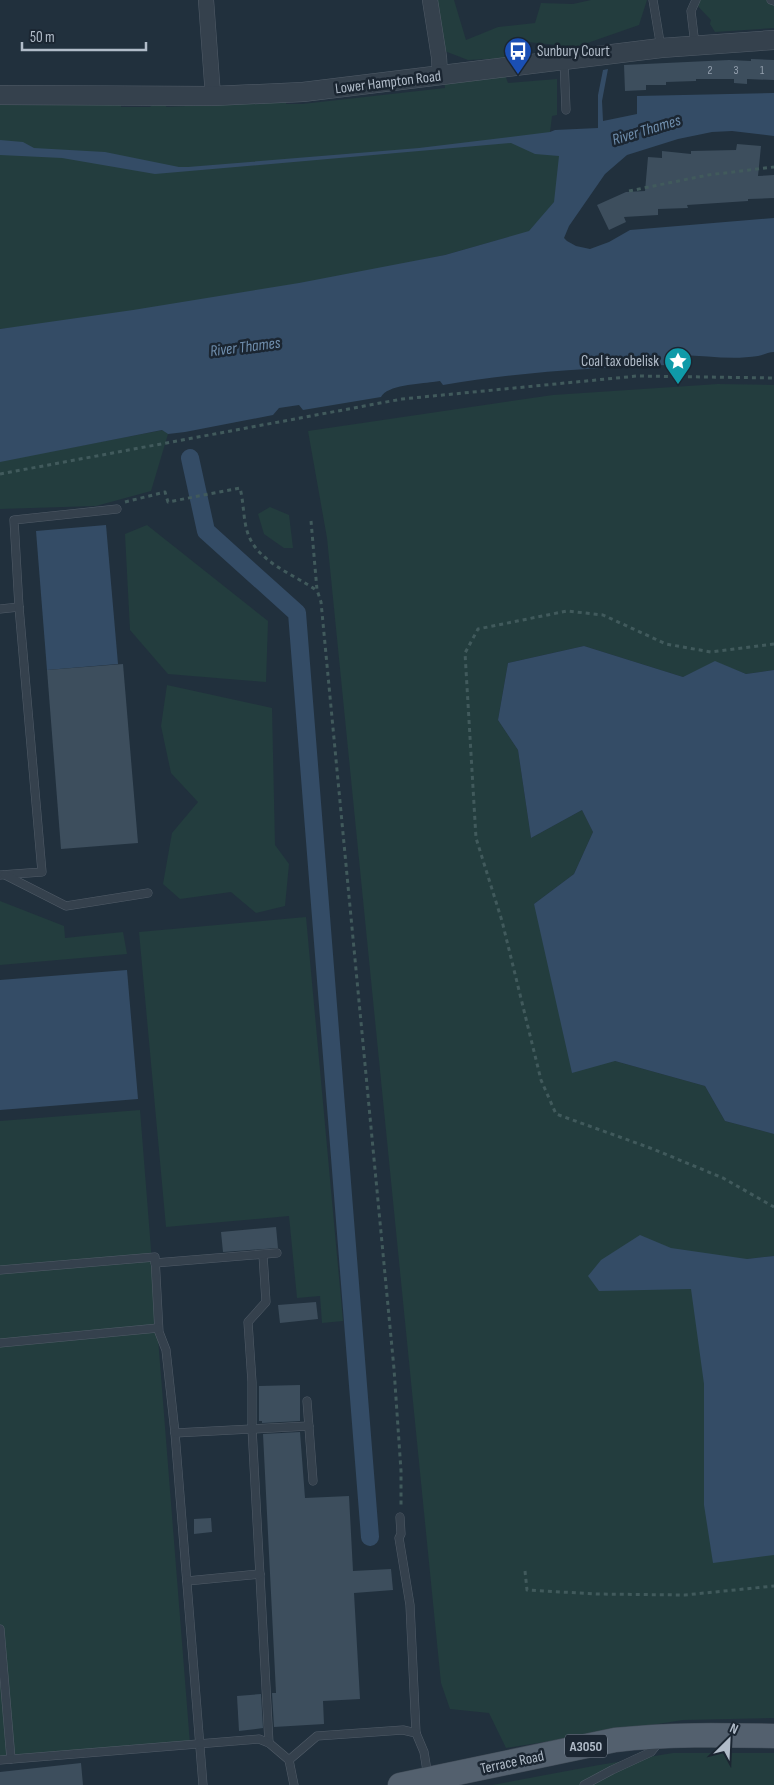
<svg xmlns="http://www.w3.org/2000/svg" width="774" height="1785" font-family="'Sofia Sans Condensed',sans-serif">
	<rect width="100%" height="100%" fill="#21303d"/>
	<g fill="#233d3e">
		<path d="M 435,0 L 454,0 L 466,40 L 498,27 L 535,23 L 541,3 L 573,4 L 591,0 L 647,0 L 639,25 L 576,47 L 518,41 L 509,58 L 468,60 L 442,50 Z"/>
		<path d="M 692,0 L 774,0 L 774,28 L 715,32 L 710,24 L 711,20 Z"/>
		<path d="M 504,72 L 508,83 L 557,79 L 557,115 L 552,116 L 550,132 L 591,163 L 535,251 L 509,237 L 445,255 L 224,303 L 0,329 L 0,105 L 61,105 L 61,99 L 122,100 L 121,107 L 150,107 L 156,101 L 167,104 L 166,107 L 286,101 L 286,104 L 302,104 L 445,88 L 444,79 Z"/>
		<path d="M 718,384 L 774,385 L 774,670 L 746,674 L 715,662 L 683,677 L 584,646 L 508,663 L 498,720 L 518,750 L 531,838 L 582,810 L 593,832 L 574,874 L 534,904 L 615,1061 L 705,1086 L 725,1121 L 774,1134 L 774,1256 L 747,1259 L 774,1313 L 774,1718 L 683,1720 L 506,1748 L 489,1713 L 450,1709 L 441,1683 L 327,538 L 308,431 L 553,395 Z"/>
		<path d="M 163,430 L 168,434 L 151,491 L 96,506 L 0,509 L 0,461 Z"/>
		<path d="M 270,507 L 289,515 L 293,548 L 284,548 L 264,534 L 258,514 Z"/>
		<path d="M 147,525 L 268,621 L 266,682 L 168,674 L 130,630 L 125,534 Z"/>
		<path d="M 167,685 L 272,708 L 275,845 L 289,864 L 285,906 L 256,913 L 231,892 L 180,899 L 163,884 L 172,833 L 198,802 L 171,773 L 161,726 Z"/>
		<path d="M 0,901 L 64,926 L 65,938 L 123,932 L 127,954 L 0,965 Z"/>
		<path d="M 306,917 L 343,1321 L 322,1323 L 320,1296 L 297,1298 L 289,1216 L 166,1227 L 139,932 Z"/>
		<path d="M 140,1110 L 190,1744 L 0,1757 L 0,1121 Z"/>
		<path d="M 673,1753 L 774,1753 L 774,1785 L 492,1785 L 599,1765 Z"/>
	</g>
	<g fill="#344c66">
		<path d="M 608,69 L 602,101 L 603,121 L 637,114 L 637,96 L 774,93 L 774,136 L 732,131 L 712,132 L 678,139 L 627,155 L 605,174 L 569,226 L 564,238 L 567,241 L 576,246 L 590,249 L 609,242 L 630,230 L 774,218 L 774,352 C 768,352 764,355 758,356 C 733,360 707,356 682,355 L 681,362 L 667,365 C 592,368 517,372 443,385 L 440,381 L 433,382 C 419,384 387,385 381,397 L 303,410 L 299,405 L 279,408 L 273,415 L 185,432 L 168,434 L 162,430 L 0,462 L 0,329 L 133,310 L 299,283 L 445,255 L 529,231 L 554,202 L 559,156 L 535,154 L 511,143 L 155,174 L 62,158 L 0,155 L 0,140 L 23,142 L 34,148 L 105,152 L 179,167 L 188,167 L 419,148 L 550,132 L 555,130 L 598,128 L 598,95 L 603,70 Z"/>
		<path d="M 106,525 L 118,664 L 47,670 L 36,531 Z"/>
		<path d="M 584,646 L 683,677 L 715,661 L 746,674 L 774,670 L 774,1134 L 725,1121 L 705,1086 L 615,1061 L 572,1073 L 534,904 L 574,874 L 593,832 L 582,810 L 531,838 L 518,750 L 498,720 L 508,663 Z"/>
		<path d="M 127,970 L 138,1099 L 0,1110 L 0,980 Z"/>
		<path d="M 640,1235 L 671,1248 L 747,1259 L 774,1256 L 774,1555 L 713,1563 L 704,1505 L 704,1384 L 691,1289 L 599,1291 L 588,1276 L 601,1260 Z"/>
	</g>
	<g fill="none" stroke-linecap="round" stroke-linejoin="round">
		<path stroke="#344c66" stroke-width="18" d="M 190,458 L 206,531 L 297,613 L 370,1537"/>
	</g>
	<g fill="#3d4e5d">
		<path d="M 751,59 L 774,60 L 774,80 L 747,79 L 747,84 L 734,83 L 734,79 L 696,79 L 696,81 L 666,82 L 666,85 L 646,85 L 646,90 L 625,91 L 624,65 L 729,60 L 751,61 Z"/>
		<path d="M 737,144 L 761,146 L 758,176 L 774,175 L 774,198 L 748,199 L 748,201 L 687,205 L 688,208 L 658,209 L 658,215 L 624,217 L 626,222 L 609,230 L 597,205 L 626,192 L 645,191 L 648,157 L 662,158 L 662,151 L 691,154 L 691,151 L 736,150 Z"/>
		<path d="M 123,664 L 138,843 L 61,849 L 47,670 Z"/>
		<path d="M 276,1227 L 278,1248 L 223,1252 L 221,1232 Z"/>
		<path d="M 316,1302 L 318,1319 L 280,1323 L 278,1305 Z"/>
		<path d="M 300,1385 L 300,1421 L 262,1423 L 262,1421 L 259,1421 L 259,1386 Z"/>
		<path d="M 300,1432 L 305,1498 L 349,1496 L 353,1571 L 391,1569 L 393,1590 L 354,1593 L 360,1699 L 323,1701 L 324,1724 L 274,1727 L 272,1693 L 276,1693 L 263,1434 Z"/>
		<path d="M 211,1518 L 212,1532 L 194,1534 L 194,1519 Z"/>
		<path d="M 261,1694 L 263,1728 L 239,1731 L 237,1696 Z"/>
		<path d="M 81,1763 L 83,1785 L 0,1785 L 0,1772 Z"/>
	</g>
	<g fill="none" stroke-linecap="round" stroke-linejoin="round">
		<g stroke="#515c68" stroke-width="9">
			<g id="service">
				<path d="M 653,0 L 661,48"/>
				<path d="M 771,0 L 774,1"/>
				<path d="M 695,45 L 691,11 L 696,0"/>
				<path d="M 564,60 L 566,110"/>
				<path d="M 0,609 L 19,607"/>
				<path d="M 0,875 L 42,872 L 19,607 L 14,520 L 117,509"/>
				<path d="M 5,875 L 66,906 L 148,893"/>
				<path d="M 263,1255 L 266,1302 L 248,1322 L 252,1382 L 252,1428 L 269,1743"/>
				<path d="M 155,1263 L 277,1253"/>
				<path d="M 0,1270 L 155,1257 L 159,1332 L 166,1350 L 175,1433 L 203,1785"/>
				<path d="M 0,1343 L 158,1328"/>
				<path d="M 307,1401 L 313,1481"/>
				<path d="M 175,1433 L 309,1426"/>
				<path d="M 400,1517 L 401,1534 L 399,1538 L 410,1605 L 416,1733"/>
				<path d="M 187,1581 L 260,1574"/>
				<path d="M 0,1629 L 11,1759"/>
				<path d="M 0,1760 L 259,1739 L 269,1743 L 289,1760"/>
				<path d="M 294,1785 L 289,1760 L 317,1736 L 403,1730 L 416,1733 L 424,1752 L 428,1777"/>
				<path d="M 584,1785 L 612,1770 L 651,1752 L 659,1742"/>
			</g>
		</g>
		<g stroke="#515c68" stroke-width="16">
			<g id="minor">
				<path d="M 206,0 L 213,96"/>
				<path d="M 430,0 L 439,57 L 440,76"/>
			</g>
		</g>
		<g stroke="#515c68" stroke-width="20">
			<path id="tertiary" d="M 0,95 L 213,96 L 303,92 L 661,48 L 774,40"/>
		</g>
		<g stroke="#424d59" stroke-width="25">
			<path id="primary" d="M 400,1785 L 615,1740 C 668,1734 721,1735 774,1736"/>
		</g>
		<g stroke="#415a5c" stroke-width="3" stroke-dasharray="4 4" stroke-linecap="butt">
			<path d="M 629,191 L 708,175 L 774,167"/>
			<path d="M 0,474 L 402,399 L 637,376 L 774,378"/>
			<path d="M 125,502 L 165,492 L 168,502 L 240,488 C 244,503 243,520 248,534 C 258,562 293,574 316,590"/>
			<path d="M 311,521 L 317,590 L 321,602 L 394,1369 L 401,1471 L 401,1505"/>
			<path d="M 774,644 L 711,652 L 666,644 L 603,615 L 567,611 L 478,629 L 465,653 L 476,838 L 502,921 L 541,1080 L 556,1114 L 653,1149 L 723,1178 L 774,1207"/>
			<path d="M 525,1571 L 527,1590 L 596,1594 L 685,1595 L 774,1586"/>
		</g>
		<use href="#service" stroke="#35414d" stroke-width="8"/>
		<use href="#minor" stroke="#35414d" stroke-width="15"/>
		<use href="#tertiary" stroke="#35414d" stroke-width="19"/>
		<use href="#primary" stroke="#53606e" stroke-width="24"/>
	</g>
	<defs>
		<g id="bus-pin" transform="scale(1.4375)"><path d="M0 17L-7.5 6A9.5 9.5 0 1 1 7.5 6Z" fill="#1a4fb4" stroke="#1b2632"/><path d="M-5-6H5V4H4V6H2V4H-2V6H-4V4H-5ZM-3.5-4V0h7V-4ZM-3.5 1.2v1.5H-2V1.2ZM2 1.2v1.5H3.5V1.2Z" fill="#fff"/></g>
		<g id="sight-pin" transform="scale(1.4375)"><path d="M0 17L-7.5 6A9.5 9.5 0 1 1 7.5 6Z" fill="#0f9aa8" stroke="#1b2632"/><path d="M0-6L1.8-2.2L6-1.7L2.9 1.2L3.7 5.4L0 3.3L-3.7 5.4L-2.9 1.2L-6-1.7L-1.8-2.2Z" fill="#fff"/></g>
	</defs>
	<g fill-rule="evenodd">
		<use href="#bus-pin" x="518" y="51"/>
		<use href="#sight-pin" x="678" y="361"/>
	</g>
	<g text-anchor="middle" stroke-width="5" stroke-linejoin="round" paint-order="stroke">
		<g font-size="12" fill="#94a0ae">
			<text x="710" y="74">2</text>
			<text x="736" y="74">3</text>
			<text x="762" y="74">1</text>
		</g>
		<rect fill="#1b2632" stroke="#848f9c" stroke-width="1" x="565" y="1734.5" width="42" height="23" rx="4"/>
		<g font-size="14" font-weight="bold" fill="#b1bcc9">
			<text x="586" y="1751">A3050</text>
		</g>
		<g font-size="15" fill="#b1bcc9" stroke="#1b2632" text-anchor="start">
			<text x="537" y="56">Sunbury Court</text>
			<text x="659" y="366" text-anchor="end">Coal tax obelisk</text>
		</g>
		<g font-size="15" fill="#b1bcc9" stroke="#1b2632">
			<text transform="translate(388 82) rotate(-7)" y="5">Lower Hampton Road</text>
			<text transform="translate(512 1762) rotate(-12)" y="5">Terrace Road</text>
		</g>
		<g font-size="16" font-style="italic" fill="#708fae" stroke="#1b2632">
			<text transform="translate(646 129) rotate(-17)" y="6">River Thames</text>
			<text transform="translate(245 346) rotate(-7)" y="6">River Thames</text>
		</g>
	</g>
	<g transform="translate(729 1740) rotate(24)" stroke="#1b2632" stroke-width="4" paint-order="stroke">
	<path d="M0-4L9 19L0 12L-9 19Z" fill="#b1bcc9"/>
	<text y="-8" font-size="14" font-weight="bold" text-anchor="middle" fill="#b1bcc9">N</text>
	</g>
	<path d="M22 42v8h124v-8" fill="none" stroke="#b1bcc9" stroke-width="2.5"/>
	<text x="30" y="42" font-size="15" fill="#b1bcc9" stroke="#1b2632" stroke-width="4" paint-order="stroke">50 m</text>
</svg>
